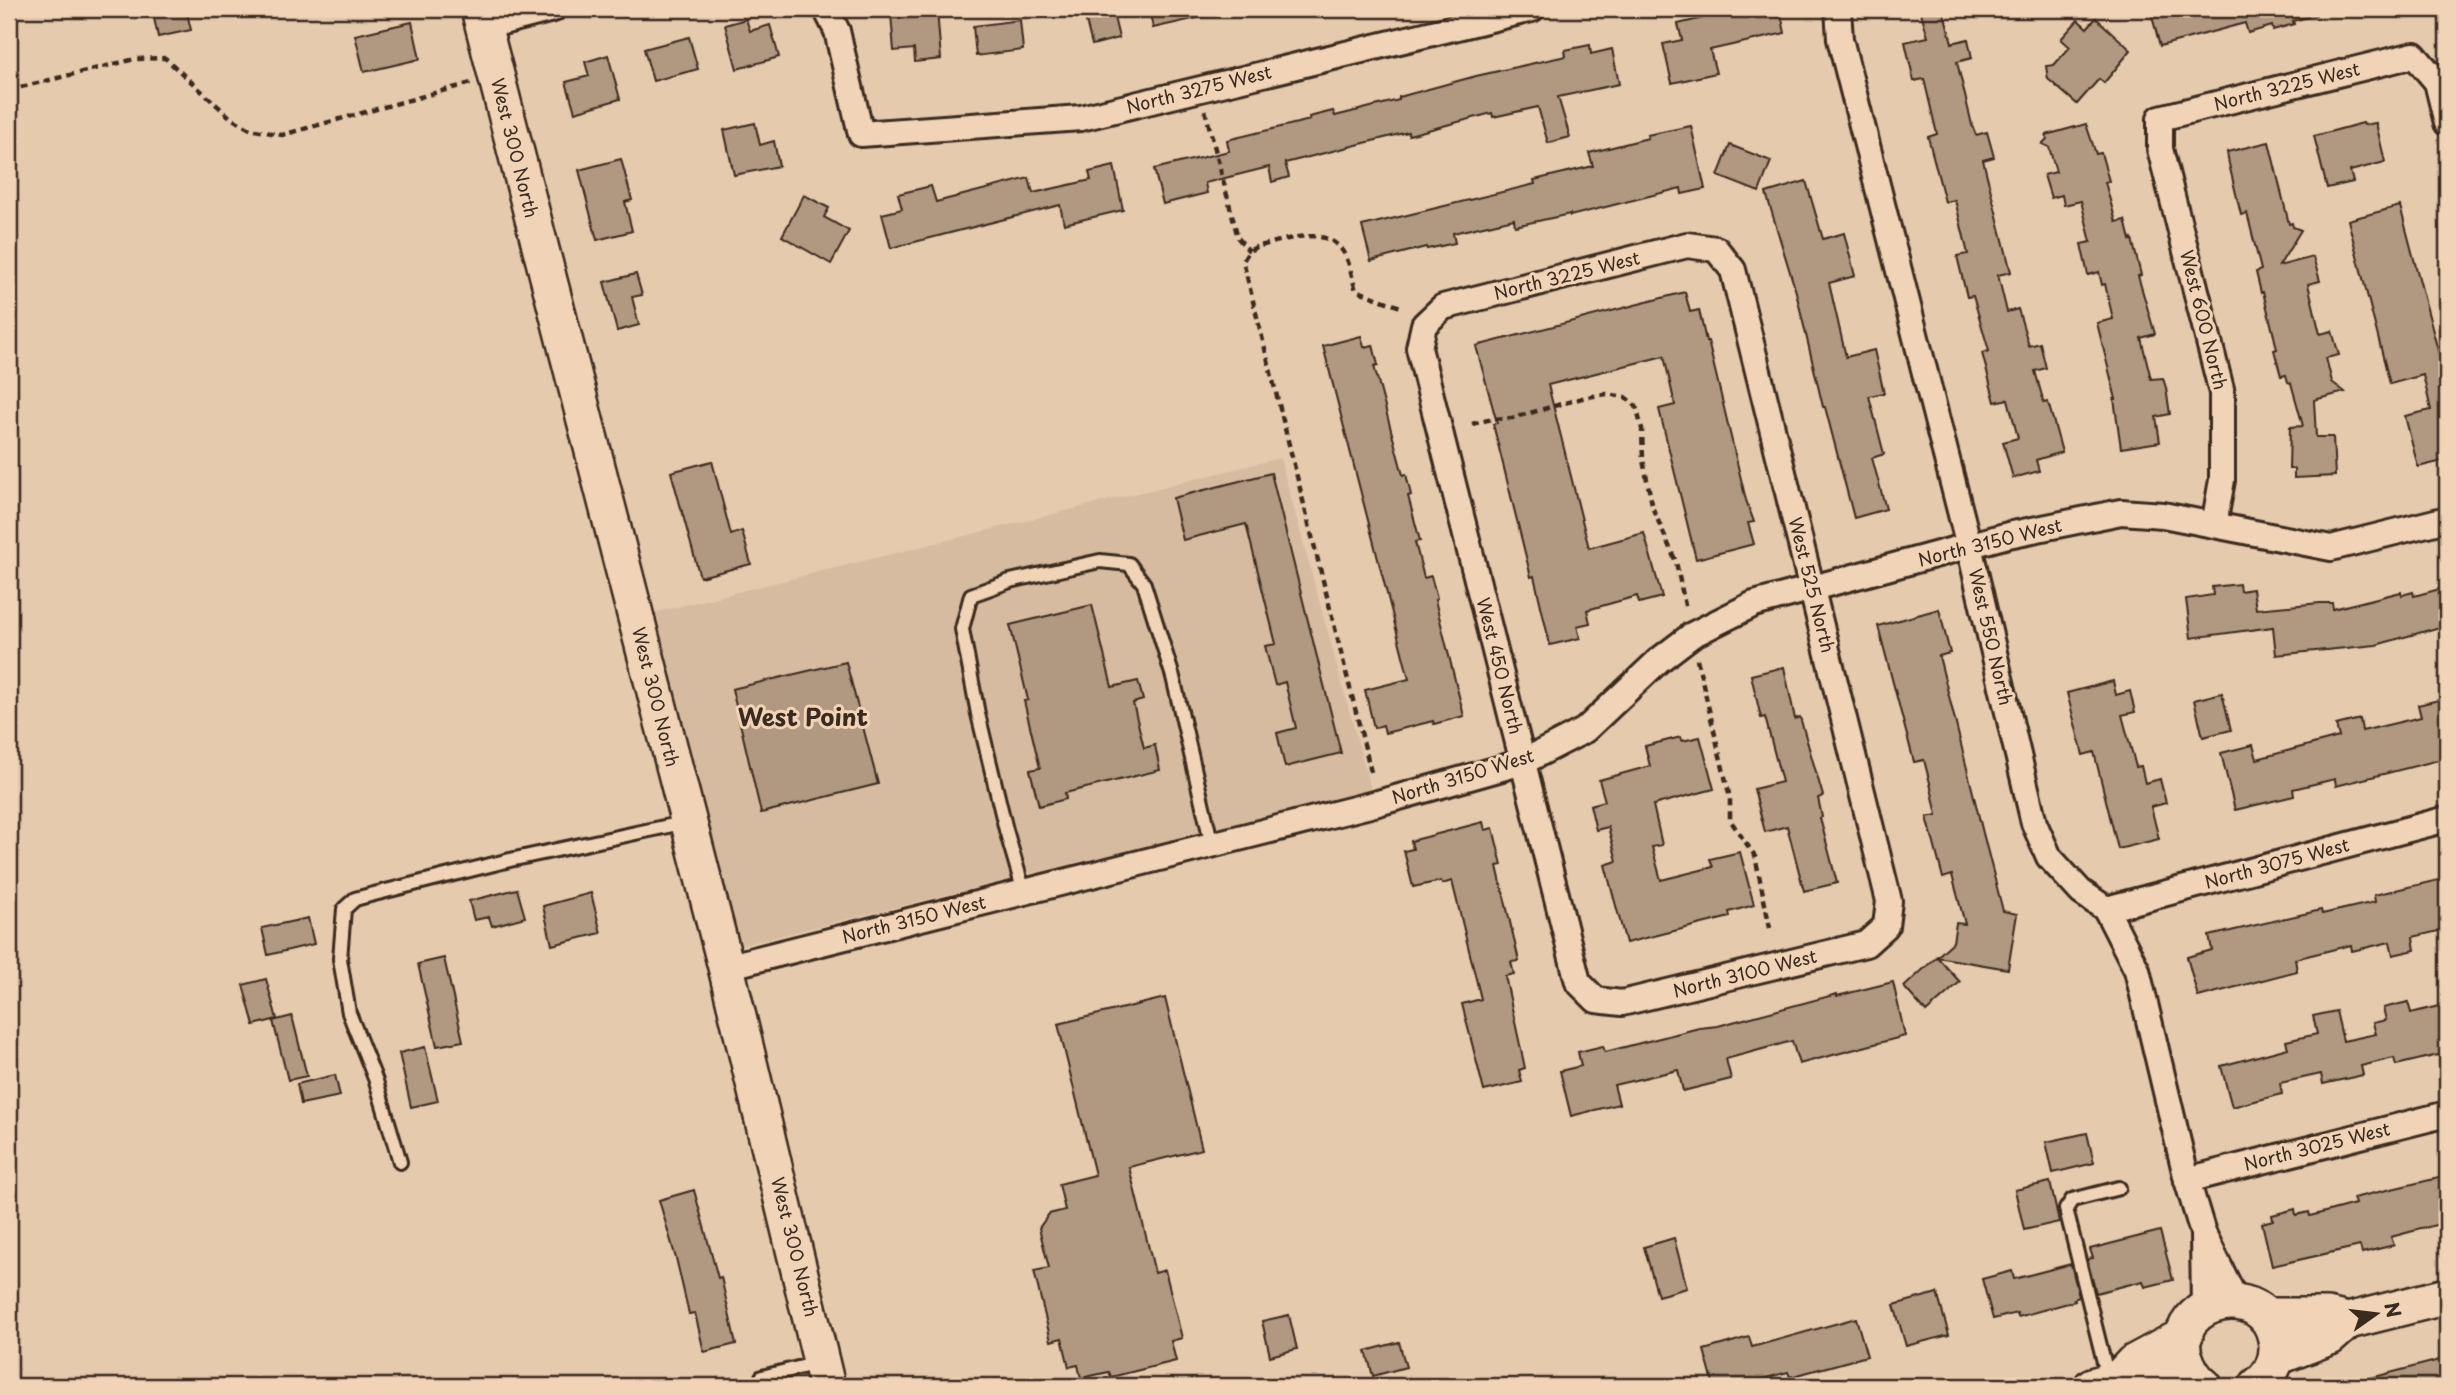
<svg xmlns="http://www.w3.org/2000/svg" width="2456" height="1395" font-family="'Playpen Sans',sans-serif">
	<rect width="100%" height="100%" fill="#e6caae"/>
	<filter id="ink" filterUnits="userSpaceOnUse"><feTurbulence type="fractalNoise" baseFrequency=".0143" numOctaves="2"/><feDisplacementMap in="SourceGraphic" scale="14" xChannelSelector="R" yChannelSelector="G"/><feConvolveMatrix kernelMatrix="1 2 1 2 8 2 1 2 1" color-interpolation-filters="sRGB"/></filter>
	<g filter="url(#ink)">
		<path fill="#d6bba0" d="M 1280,458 L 1371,790 L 739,946 L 653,613 Z"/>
		<g fill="#b19881" stroke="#3b2a1e" stroke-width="2">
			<path d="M 152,9 L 186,9 L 191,30 L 158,37 Z"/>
			<path d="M 1083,9 L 1112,9 L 1119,38 L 1092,45 Z"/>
			<path d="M 1149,9 L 1205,9 L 1206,16 L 1153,28 Z"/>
			<path d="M 1741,9 L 1780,9 L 1785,33 L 1710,50 L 1716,73 L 1672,83 L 1663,44 L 1682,40 L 1678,24 Z"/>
			<path d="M 1920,9 L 1943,9 L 1952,43 L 1968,39 L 1972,58 L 1957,62 L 1972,125 L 1976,135 L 1987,132 L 1994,157 L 1983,160 L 2011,272 L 1998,275 L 2007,312 L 2018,309 L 2029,346 L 2040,343 L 2046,368 L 2035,371 L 2044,403 L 2048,402 L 2062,452 L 2036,460 L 2039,471 L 2013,478 L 2003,442 L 2018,438 L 2008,399 L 1995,402 L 1982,353 L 1989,351 L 1973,296 L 1967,297 L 1957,256 L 1968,254 L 1955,200 L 1945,202 L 1928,137 L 1937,134 L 1924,79 L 1914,81 L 1905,42 L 1928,37 Z"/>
			<path d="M 2150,9 L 2315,9 L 2316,15 L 2293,21 L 2294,24 L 2273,30 L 2272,26 L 2248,33 L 2245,23 L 2160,46 Z"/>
			<path d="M 937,10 L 941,59 L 915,62 L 914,49 L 894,51 L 891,14 Z"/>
			<path d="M 2096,18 L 2131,50 L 2104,83 L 2099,79 L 2077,104 L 2048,79 L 2046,66 L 2054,65 L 2070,47 L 2061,39 L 2078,20 L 2087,28 Z"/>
			<path d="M 746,19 L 750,31 L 770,25 L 779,57 L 737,69 L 725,25 Z"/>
			<path d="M 1020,20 L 1023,50 L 976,56 L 973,26 Z"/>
			<path d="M 412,22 L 420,59 L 364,72 L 355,35 Z"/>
			<path d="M 689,37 L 698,69 L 653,81 L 644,49 Z"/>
			<path d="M 1590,45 L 1591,54 L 1612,49 L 1619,84 L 1558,97 L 1570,137 L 1548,143 L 1538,107 L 1493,117 L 1492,113 L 1409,135 L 1408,132 L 1285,163 L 1289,177 L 1272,182 L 1269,167 L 1205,183 L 1207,193 L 1163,204 L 1154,169 L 1229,151 L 1227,140 L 1310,120 L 1309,117 L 1333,111 L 1335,116 L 1399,100 L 1399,97 L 1476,76 L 1566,56 L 1565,50 Z"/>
			<path d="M 608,55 L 620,99 L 575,112 L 566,82 L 589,76 L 585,62 Z"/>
			<path d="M 755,123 L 760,145 L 774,141 L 779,166 L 734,175 L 724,130 Z"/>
			<path d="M 2363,123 L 2364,125 L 2376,123 L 2385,162 L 2350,171 L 2353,182 L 2327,188 L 2314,136 Z"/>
			<path d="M 2086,124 L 2096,154 L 2101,153 L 2109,181 L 2105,182 L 2116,222 L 2125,220 L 2130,240 L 2132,239 L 2141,275 L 2138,276 L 2155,334 L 2141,338 L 2151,379 L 2163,378 L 2166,388 L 2170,414 L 2156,417 L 2160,442 L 2121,448 L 2114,399 L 2116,399 L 2097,323 L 2113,319 L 2105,284 L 2102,285 L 2099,272 L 2088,275 L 2081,244 L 2091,242 L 2081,201 L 2064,205 L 2062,195 L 2051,198 L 2044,175 L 2056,172 L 2049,147 L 2042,144 L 2047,139 L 2046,135 Z"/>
			<path d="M 1691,126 L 1705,189 L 1682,194 L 1681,188 L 1570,216 L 1570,214 L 1515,226 L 1514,219 L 1453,233 L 1455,243 L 1427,249 L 1426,247 L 1371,261 L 1362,226 L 1535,184 L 1534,180 L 1593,166 L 1589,153 L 1648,138 L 1647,135 Z"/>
			<path d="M 2269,142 L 2289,224 L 2292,223 L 2293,227 L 2301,230 L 2279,266 L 2313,257 L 2320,281 L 2308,284 L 2320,334 L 2332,331 L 2339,355 L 2326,358 L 2332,382 L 2345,392 L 2314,400 L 2316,437 L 2333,437 L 2335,476 L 2294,478 L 2294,469 L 2289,469 L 2290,427 L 2303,426 L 2291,383 L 2288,382 L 2286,375 L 2281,376 L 2274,350 L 2277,349 L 2274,336 L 2263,292 L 2261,293 L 2256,272 L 2261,270 L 2247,213 L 2241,215 L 2229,164 L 2227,152 Z"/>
			<path d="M 1730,145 L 1771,161 L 1759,192 L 1718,176 Z"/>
			<path d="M 621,159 L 632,200 L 625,202 L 632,231 L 597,240 L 579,170 Z"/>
			<path d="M 1114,166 L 1123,210 L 1064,224 L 1060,205 L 891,248 L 882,214 L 902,209 L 898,194 L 931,186 L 936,202 L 1029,178 L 1033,193 L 1091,180 L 1089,172 Z"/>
			<path d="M 1806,181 L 1823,239 L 1844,233 L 1855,276 L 1829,283 L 1846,357 L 1874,350 L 1884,393 L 1869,396 L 1884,454 L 1872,458 L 1886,509 L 1854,518 L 1825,407 L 1823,407 L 1796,292 L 1766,193 Z"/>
			<path d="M 804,195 L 829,208 L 824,217 L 849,231 L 831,264 L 782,236 Z"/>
			<path d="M 2400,206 L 2447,385 L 2447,460 L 2418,467 L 2405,416 L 2431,410 L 2423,375 L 2390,384 L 2348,220 Z"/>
			<path d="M 636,274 L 642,295 L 632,297 L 639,325 L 617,331 L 604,282 Z"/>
			<path d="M 1685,292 L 1690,312 L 1699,310 L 1706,341 L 1708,341 L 1746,500 L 1754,522 L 1748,523 L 1754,544 L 1696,559 L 1659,409 L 1675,405 L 1664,356 L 1548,385 L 1589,548 L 1644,533 L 1662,597 L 1639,603 L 1637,596 L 1587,610 L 1590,623 L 1577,626 L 1580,638 L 1550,645 L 1534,576 L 1531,577 L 1493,424 L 1497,423 L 1476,346 Z"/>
			<path d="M 1361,336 L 1364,347 L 1373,345 L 1378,365 L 1374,366 L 1403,475 L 1406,474 L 1411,495 L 1408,496 L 1420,541 L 1415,542 L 1424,578 L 1431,576 L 1437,599 L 1435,600 L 1464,716 L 1434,724 L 1433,721 L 1385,733 L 1383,725 L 1374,728 L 1365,690 L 1409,679 L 1323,346 Z"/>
			<path d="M 712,461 L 731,535 L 742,531 L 751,564 L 700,577 L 671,472 Z"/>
			<path d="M 1271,473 L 1341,753 L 1285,767 L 1277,733 L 1296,728 L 1285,682 L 1275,685 L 1265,646 L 1276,644 L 1246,524 L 1183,540 L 1173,498 Z"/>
			<path d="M 2239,584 L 2240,591 L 2253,589 L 2256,609 L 2320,603 L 2332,603 L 2333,609 L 2401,592 L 2402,595 L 2413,592 L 2414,596 L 2447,587 L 2447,625 L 2376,645 L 2276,655 L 2273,627 L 2191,638 L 2186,599 L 2213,595 L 2212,587 Z"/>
			<path d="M 1092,605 L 1112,687 L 1138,681 L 1143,700 L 1133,703 L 1144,748 L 1155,745 L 1160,770 L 1065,793 L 1066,799 L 1039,806 L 1030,770 L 1040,768 L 1024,701 L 1028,700 L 1010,625 Z"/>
			<path d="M 1939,609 L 1950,653 L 1939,656 L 1983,833 L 2003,911 L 2017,914 L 2008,969 L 1937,957 L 1960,982 L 1926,1012 L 1904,987 L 1953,942 L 1956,923 L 1965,924 L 1952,875 L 1943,878 L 1927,817 L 1937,815 L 1930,783 L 1924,760 L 1914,762 L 1878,626 Z"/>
			<path d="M 846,662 L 878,784 L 761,813 L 732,689 Z"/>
			<path d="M 1784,667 L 1795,719 L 1800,717 L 1823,796 L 1818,798 L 1822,817 L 1820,818 L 1837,883 L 1804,891 L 1787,826 L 1765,832 L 1754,789 L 1782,782 L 1765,717 L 1761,718 L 1751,675 Z"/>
			<path d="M 2113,681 L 2116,695 L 2130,691 L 2135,712 L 2122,715 L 2136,767 L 2141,766 L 2145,783 L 2160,779 L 2166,803 L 2151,807 L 2159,839 L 2118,849 L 2094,752 L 2083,755 L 2067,693 Z"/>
			<path d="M 2222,693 L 2231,730 L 2203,737 L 2194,700 Z"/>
			<path d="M 2447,698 L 2447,758 L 2336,786 L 2335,779 L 2293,789 L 2294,796 L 2235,810 L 2221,753 L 2253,745 L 2257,759 L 2339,737 L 2336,725 L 2360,719 L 2362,731 L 2421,717 L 2418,705 Z"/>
			<path d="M 1681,737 L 1682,741 L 1700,737 L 1714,789 L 1653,805 L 1662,845 L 1652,847 L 1661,880 L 1713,867 L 1710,859 L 1740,852 L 1754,905 L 1729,912 L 1730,917 L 1626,943 L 1605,865 L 1617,861 L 1608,827 L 1596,830 L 1590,805 L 1605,801 L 1599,780 L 1650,766 L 1645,746 Z"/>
			<path d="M 1483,822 L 1485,830 L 1493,828 L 1502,865 L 1497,866 L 1519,961 L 1511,962 L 1514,974 L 1505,976 L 1525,1068 L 1519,1070 L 1522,1082 L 1484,1091 L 1462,1004 L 1481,999 L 1452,881 L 1442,884 L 1441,881 L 1413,887 L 1404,851 L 1413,849 L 1411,841 Z"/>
			<path d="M 2447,878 L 2447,929 L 2413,937 L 2415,950 L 2393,955 L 2390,942 L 2352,951 L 2351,945 L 2295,959 L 2297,971 L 2198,997 L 2187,957 L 2212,950 L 2209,936 L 2321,910 L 2322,914 L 2375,902 L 2374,895 Z"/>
			<path d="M 517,889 L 525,917 L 492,926 L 489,917 L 474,920 L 469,901 Z"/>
			<path d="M 591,893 L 601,933 L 552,945 L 543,906 Z"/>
			<path d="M 308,918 L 314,944 L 268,955 L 262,928 Z"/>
			<path d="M 444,958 L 463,1041 L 437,1046 L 418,964 Z"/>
			<path d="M 266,979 L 277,1019 L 254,1025 L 243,985 Z"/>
			<path d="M 1893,982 L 1905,1036 L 1799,1064 L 1792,1041 L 1726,1059 L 1731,1079 L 1683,1091 L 1678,1070 L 1614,1085 L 1619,1104 L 1571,1116 L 1560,1071 L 1581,1066 L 1578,1052 L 1603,1046 L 1605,1052 L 1699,1028 L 1718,1026 L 1837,994 L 1837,996 Z"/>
			<path d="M 1165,998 L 1202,1149 L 1129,1167 L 1155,1273 L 1165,1270 L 1182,1338 L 1171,1341 L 1176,1361 L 1111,1377 L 1109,1372 L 1081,1378 L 1078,1365 L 1069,1367 L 1062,1338 L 1051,1341 L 1034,1271 L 1049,1268 L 1039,1228 L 1049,1214 L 1065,1210 L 1059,1184 L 1095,1175 L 1058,1024 Z"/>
			<path d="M 2408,1002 L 2411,1013 L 2439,1006 L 2447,1040 L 2447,1053 L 2396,1065 L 2394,1058 L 2361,1066 L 2363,1075 L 2323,1084 L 2321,1074 L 2280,1083 L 2282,1094 L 2232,1107 L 2221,1066 L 2288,1048 L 2286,1041 L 2317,1034 L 2313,1016 L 2336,1011 L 2343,1041 L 2376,1034 L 2373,1023 L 2386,1020 L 2383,1008 Z"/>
			<path d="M 292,1016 L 307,1076 L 288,1080 L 273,1021 Z"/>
			<path d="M 425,1047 L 438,1101 L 411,1107 L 399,1053 Z"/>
			<path d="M 335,1075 L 340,1096 L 301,1104 L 297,1084 Z"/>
			<path d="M 2087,1133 L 2094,1163 L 2053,1173 L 2046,1142 Z"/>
			<path d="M 2447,1176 L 2447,1222 L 2391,1237 L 2394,1245 L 2362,1253 L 2360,1246 L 2272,1266 L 2262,1223 L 2273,1220 L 2272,1215 L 2295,1209 L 2296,1215 L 2309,1212 L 2310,1216 L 2355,1204 L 2353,1198 Z"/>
			<path d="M 2050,1182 L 2059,1222 L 2024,1230 L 2015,1190 Z"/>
			<path d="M 694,1190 L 718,1278 L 721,1277 L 736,1344 L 704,1352 L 695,1313 L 689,1314 L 677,1262 L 659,1200 Z"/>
			<path d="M 2160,1231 L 2173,1280 L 2145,1287 L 2143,1281 L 2096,1293 L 2087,1259 L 2093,1258 L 2090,1249 Z"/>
			<path d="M 1674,1238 L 1687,1288 L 1658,1296 L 1644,1247 Z"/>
			<path d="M 2071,1264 L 2079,1297 L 2074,1299 L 2075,1301 L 2018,1317 L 2017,1313 L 1993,1319 L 1982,1279 L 2012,1271 L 2014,1279 Z"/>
			<path d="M 1937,1293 L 1949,1335 L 1906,1346 L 1894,1305 Z"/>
			<path d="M 1289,1315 L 1297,1349 L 1270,1356 L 1262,1321 Z"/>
			<path d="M 1856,1318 L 1867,1356 L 1790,1377 L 1788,1372 L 1737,1386 L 1714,1386 L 1704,1350 L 1749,1337 L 1752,1347 Z"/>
			<path d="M 1399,1342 L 1406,1367 L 1373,1376 L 1366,1351 Z"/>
			<path d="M 2447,1358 L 2447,1386 L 2364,1386 L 2363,1380 Z"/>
		</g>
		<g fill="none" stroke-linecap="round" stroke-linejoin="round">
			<g stroke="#3b2a1e" stroke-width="18">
				<g id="lane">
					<path d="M 1024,892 L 1006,830 L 978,714 L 962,629 L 971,595 L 1010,581 L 1100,561 L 1129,564 L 1144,584 L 1173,677 L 1212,845"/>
					<path d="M 400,1162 L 376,1081 L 349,1013 L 340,959 L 344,909 L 355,899 L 370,895 L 510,860 L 687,822"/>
					<path d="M 2108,1378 L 2066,1209 L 2072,1200 L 2119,1188"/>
					<path d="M 760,1386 L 762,1377 L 818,1363"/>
				</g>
			</g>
			<g stroke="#3b2a1e" stroke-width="30">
				<g id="street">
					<path d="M 826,9 L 837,31 L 861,134 L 1081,118 L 1532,9"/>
					<path d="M 1838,9 L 1840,39 L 1969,546 L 2034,823 L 2049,857 L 2081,892 L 2106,909 L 2137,970 L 2187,1180 L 2203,1233"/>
					<path d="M 483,27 L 553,9"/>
					<path d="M 1687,245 L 1716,249 L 1733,270 L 1889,901 L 1886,926 L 1866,944 L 1622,1003 L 1596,1000 L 1578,982 L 1419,348 L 1424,325 L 1443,307 Z"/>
					<path d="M 2214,525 L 2222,480 L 2222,393 L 2160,149 L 2160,118 L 2414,55 L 2437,82 L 2447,123"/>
					<path d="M 2106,909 L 2447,819"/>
					<path d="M 726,967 L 1378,803 L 1523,762 L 1585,730 L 1658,661 L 1692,635 L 1754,604 L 2008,535 L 2121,512 L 2163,515 L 2331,548 L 2447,519"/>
					<path d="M 2187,1180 L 2447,1114"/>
					<path d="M 2204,1309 L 2203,1233 L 2236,1301"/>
				</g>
			</g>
			<g stroke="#3b2a1e" stroke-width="40">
				<g id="secondary">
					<path d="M 479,9 L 726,967 L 827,1386"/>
					<path d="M 2265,1316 L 2327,1316 L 2348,1321 L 2447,1296"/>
					<path d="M 2277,1357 L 2330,1337 L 2348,1321"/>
					<path d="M 2118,1379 L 2133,1363 L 2185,1335"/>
					<path d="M 2092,1386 L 2118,1379 L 2197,1381"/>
					<path d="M 2204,1386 C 2193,1378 2188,1368 2184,1355 C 2170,1299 2265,1278 2276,1339 C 2280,1357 2272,1375 2257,1386"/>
				</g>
			</g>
			<g stroke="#3b2a1e" stroke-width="4.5" stroke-dasharray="7 5" stroke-linecap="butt">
				<path d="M 9,90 L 135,59 L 165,58 L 231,118 L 250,129 L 282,135 L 471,83"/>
				<path d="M 1205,110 L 1238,238 L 1249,251"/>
				<path d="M 1472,424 L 1492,419 L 1512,418 L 1586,397 L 1607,394 L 1625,397 L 1636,406 L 1642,429 L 1643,460 L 1653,509 L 1676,562 L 1686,610"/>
				<path d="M 1697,659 L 1730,798 L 1730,820 L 1755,856 L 1770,928"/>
				<path d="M 1371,772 L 1243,261 L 1249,251 L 1256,247 C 1282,241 1326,223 1344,253 C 1350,263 1352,279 1356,290 L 1403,308"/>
			</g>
			<use href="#lane" stroke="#f1d4b7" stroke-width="12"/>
			<use href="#street" stroke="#f1d4b7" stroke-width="24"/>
			<use href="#secondary" stroke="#f1d4b7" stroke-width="35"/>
		</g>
	</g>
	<g text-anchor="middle" stroke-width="6" stroke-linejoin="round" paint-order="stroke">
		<g font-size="18" fill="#3b2a1e" stroke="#f1d4b7">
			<text transform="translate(2287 87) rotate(-14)" y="6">North 3225 West</text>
			<text transform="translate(1199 90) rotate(-14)" y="6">North 3275 West</text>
			<text transform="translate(514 148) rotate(76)" y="6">West 300 North</text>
			<text transform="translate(1567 276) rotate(-14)" y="6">North 3225 West</text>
			<text transform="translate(2203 320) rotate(76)" y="6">West 600 North</text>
			<text transform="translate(1990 543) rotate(-14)" y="6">North 3150 West</text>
			<text transform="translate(1811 585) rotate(76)" y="6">West 525 North</text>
			<text transform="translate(1990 637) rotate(77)" y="6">West 550 North</text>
			<text transform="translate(1499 666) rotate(76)" y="6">West 450 North</text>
			<text transform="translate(655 697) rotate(76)" y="6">West 300 North</text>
			<text transform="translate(1463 777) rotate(-17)" y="6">North 3150 West</text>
			<text transform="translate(2277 864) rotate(-15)" y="6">North 3075 West</text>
			<text transform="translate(914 920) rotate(-14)" y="6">North 3150 West</text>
			<text transform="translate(1745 974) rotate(-14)" y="6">North 3100 West</text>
			<text transform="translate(2317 1147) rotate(-14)" y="6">North 3025 West</text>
			<text transform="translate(794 1247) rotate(76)" y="6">West 300 North</text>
		</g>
		<g font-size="24" font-weight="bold" fill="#3b2a1e" stroke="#f1d4b7">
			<text x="803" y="726">West Point</text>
		</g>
	</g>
	<rect width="2456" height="1395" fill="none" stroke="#f1d4b7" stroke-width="35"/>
	<rect x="18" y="18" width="2421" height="1360" fill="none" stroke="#3b2a1e" stroke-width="2.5" filter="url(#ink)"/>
	<g transform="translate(2376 1314) rotate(76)" stroke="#f1d4b7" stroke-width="5" paint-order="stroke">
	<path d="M0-5L12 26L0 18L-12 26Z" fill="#3b2a1e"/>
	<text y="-10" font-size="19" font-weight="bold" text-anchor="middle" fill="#3b2a1e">N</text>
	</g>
</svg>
